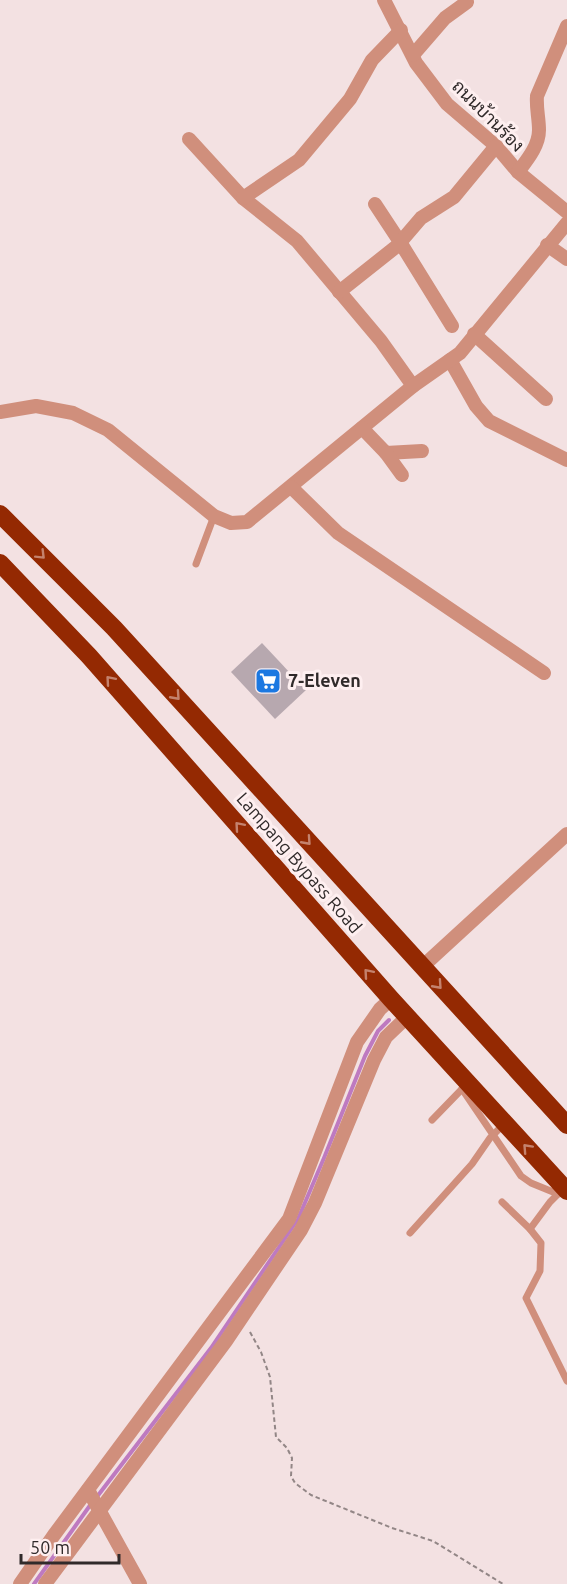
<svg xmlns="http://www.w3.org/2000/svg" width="567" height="1584" font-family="Ubuntu,Sarabun,sans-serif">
	<rect width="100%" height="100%" fill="#f3e1e2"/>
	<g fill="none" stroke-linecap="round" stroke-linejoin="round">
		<g stroke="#be7ac0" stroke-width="4">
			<path d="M 96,1498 L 211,1348 L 298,1219 L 324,1158 L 365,1056 L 378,1031 L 389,1020"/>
			<path d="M 34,1584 L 91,1504"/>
		</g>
	</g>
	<path fill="#b7a8af" d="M 262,643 L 306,690 L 275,719 L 231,672 Z"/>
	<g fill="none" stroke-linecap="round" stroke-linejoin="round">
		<path stroke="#928686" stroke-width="2" stroke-dasharray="4.5 3" stroke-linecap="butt" d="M 250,1332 L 261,1352 L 270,1377 L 276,1437 L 287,1448 L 292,1458 L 291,1476 L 295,1483 L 311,1495 L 392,1528 L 433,1541 L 503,1584"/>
		<g stroke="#d08f7c" stroke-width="7">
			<path d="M 196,564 L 214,516"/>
			<path d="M 462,1089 L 521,1176 L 531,1183 L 558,1194"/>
			<path d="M 432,1120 L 464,1087"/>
			<path d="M 502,1202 L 530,1229 L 550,1202 L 560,1192"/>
			<path d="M 530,1229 L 541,1243 L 540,1271 L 526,1298 L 567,1381"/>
			<path d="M 410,1233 L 472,1164 L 490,1138 L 503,1125"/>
		</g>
		<g stroke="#d08f7c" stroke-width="14">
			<path d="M 384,0 L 416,63 L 447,104 L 496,146 L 518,172 L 567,212"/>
			<path d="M 413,55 L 445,18 L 467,2"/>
			<path d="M 189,139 L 243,198 L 297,241 L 381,341 L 413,386"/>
			<path d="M 518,172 C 527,160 539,146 539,130 C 539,118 536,108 537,96 L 567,26"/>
			<path d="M 243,198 L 299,160 L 350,99 L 372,60 L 401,30"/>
			<path d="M 375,204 L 400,242 L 452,326"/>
			<path d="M 547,245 L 567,259"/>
			<path d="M 339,292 L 397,246 L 421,218 L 454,197 L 496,146"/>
			<path d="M 474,334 L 546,399"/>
			<path d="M 450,360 L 476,406 L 489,421 L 567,460"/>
			<path d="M 0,412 L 36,406 L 73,413 L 108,430 L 214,516 L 231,523 L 247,522 L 413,386 L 460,353 L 567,223"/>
			<path d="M 362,428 L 386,453 L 422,451"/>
			<path d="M 386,453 L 402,475"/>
			<path d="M 291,487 L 338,533 L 544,673"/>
			<path d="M 422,967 L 567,834"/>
			<path d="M 88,1490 L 140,1584"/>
			<path d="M 20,1584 L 54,1535 L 289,1219 L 357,1042 L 380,1009 L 391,999"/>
			<path d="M 45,1584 L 226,1341 L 301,1230 L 315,1203 L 374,1060 L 386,1037 L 407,1017"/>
		</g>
		<g stroke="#942902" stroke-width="18">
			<path d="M 0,514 L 114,628 L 567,1125"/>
			<path d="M 0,563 L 89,656 L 391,999 L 567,1191"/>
		</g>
	</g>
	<defs><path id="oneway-chevron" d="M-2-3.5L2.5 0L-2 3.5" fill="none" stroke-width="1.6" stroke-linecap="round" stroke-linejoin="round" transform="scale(1.5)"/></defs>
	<g stroke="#c4826d">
		<use href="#oneway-chevron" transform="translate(41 555) rotate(45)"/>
		<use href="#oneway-chevron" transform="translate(110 680) rotate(-131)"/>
		<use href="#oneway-chevron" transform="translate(176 696) rotate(48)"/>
		<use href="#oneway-chevron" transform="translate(239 826) rotate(-131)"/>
		<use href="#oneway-chevron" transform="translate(307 841) rotate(48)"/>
		<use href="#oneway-chevron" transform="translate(368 973) rotate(-131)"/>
		<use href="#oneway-chevron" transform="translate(438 985) rotate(48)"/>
		<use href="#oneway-chevron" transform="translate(527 1148) rotate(-133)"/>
	</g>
	<defs>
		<g id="supermarket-square" transform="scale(1.35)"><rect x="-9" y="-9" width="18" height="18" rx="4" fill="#1b78e1" stroke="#feeff0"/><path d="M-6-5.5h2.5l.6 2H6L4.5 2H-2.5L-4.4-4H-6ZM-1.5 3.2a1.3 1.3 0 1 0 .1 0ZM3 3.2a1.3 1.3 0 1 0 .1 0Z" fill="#fff"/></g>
	</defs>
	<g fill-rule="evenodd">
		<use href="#supermarket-square" x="268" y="681"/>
	</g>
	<g text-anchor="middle" stroke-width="6" stroke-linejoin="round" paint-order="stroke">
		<g font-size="18" fill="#302a2a" stroke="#feeff0">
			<text transform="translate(488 116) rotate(45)" y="6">ถนนบ้านร้อง</text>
			<text transform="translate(299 863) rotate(49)" y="6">Lampang Bypass Road</text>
		</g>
		<g font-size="18" font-weight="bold" fill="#302a2a" stroke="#feeff0" text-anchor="start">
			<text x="288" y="687">7-Eleven</text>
		</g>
	</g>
	<path d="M21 1554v9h98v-9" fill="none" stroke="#302a2a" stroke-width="3"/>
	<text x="30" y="1554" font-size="18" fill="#302a2a" stroke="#feeff0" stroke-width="4.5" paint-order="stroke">50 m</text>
</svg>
